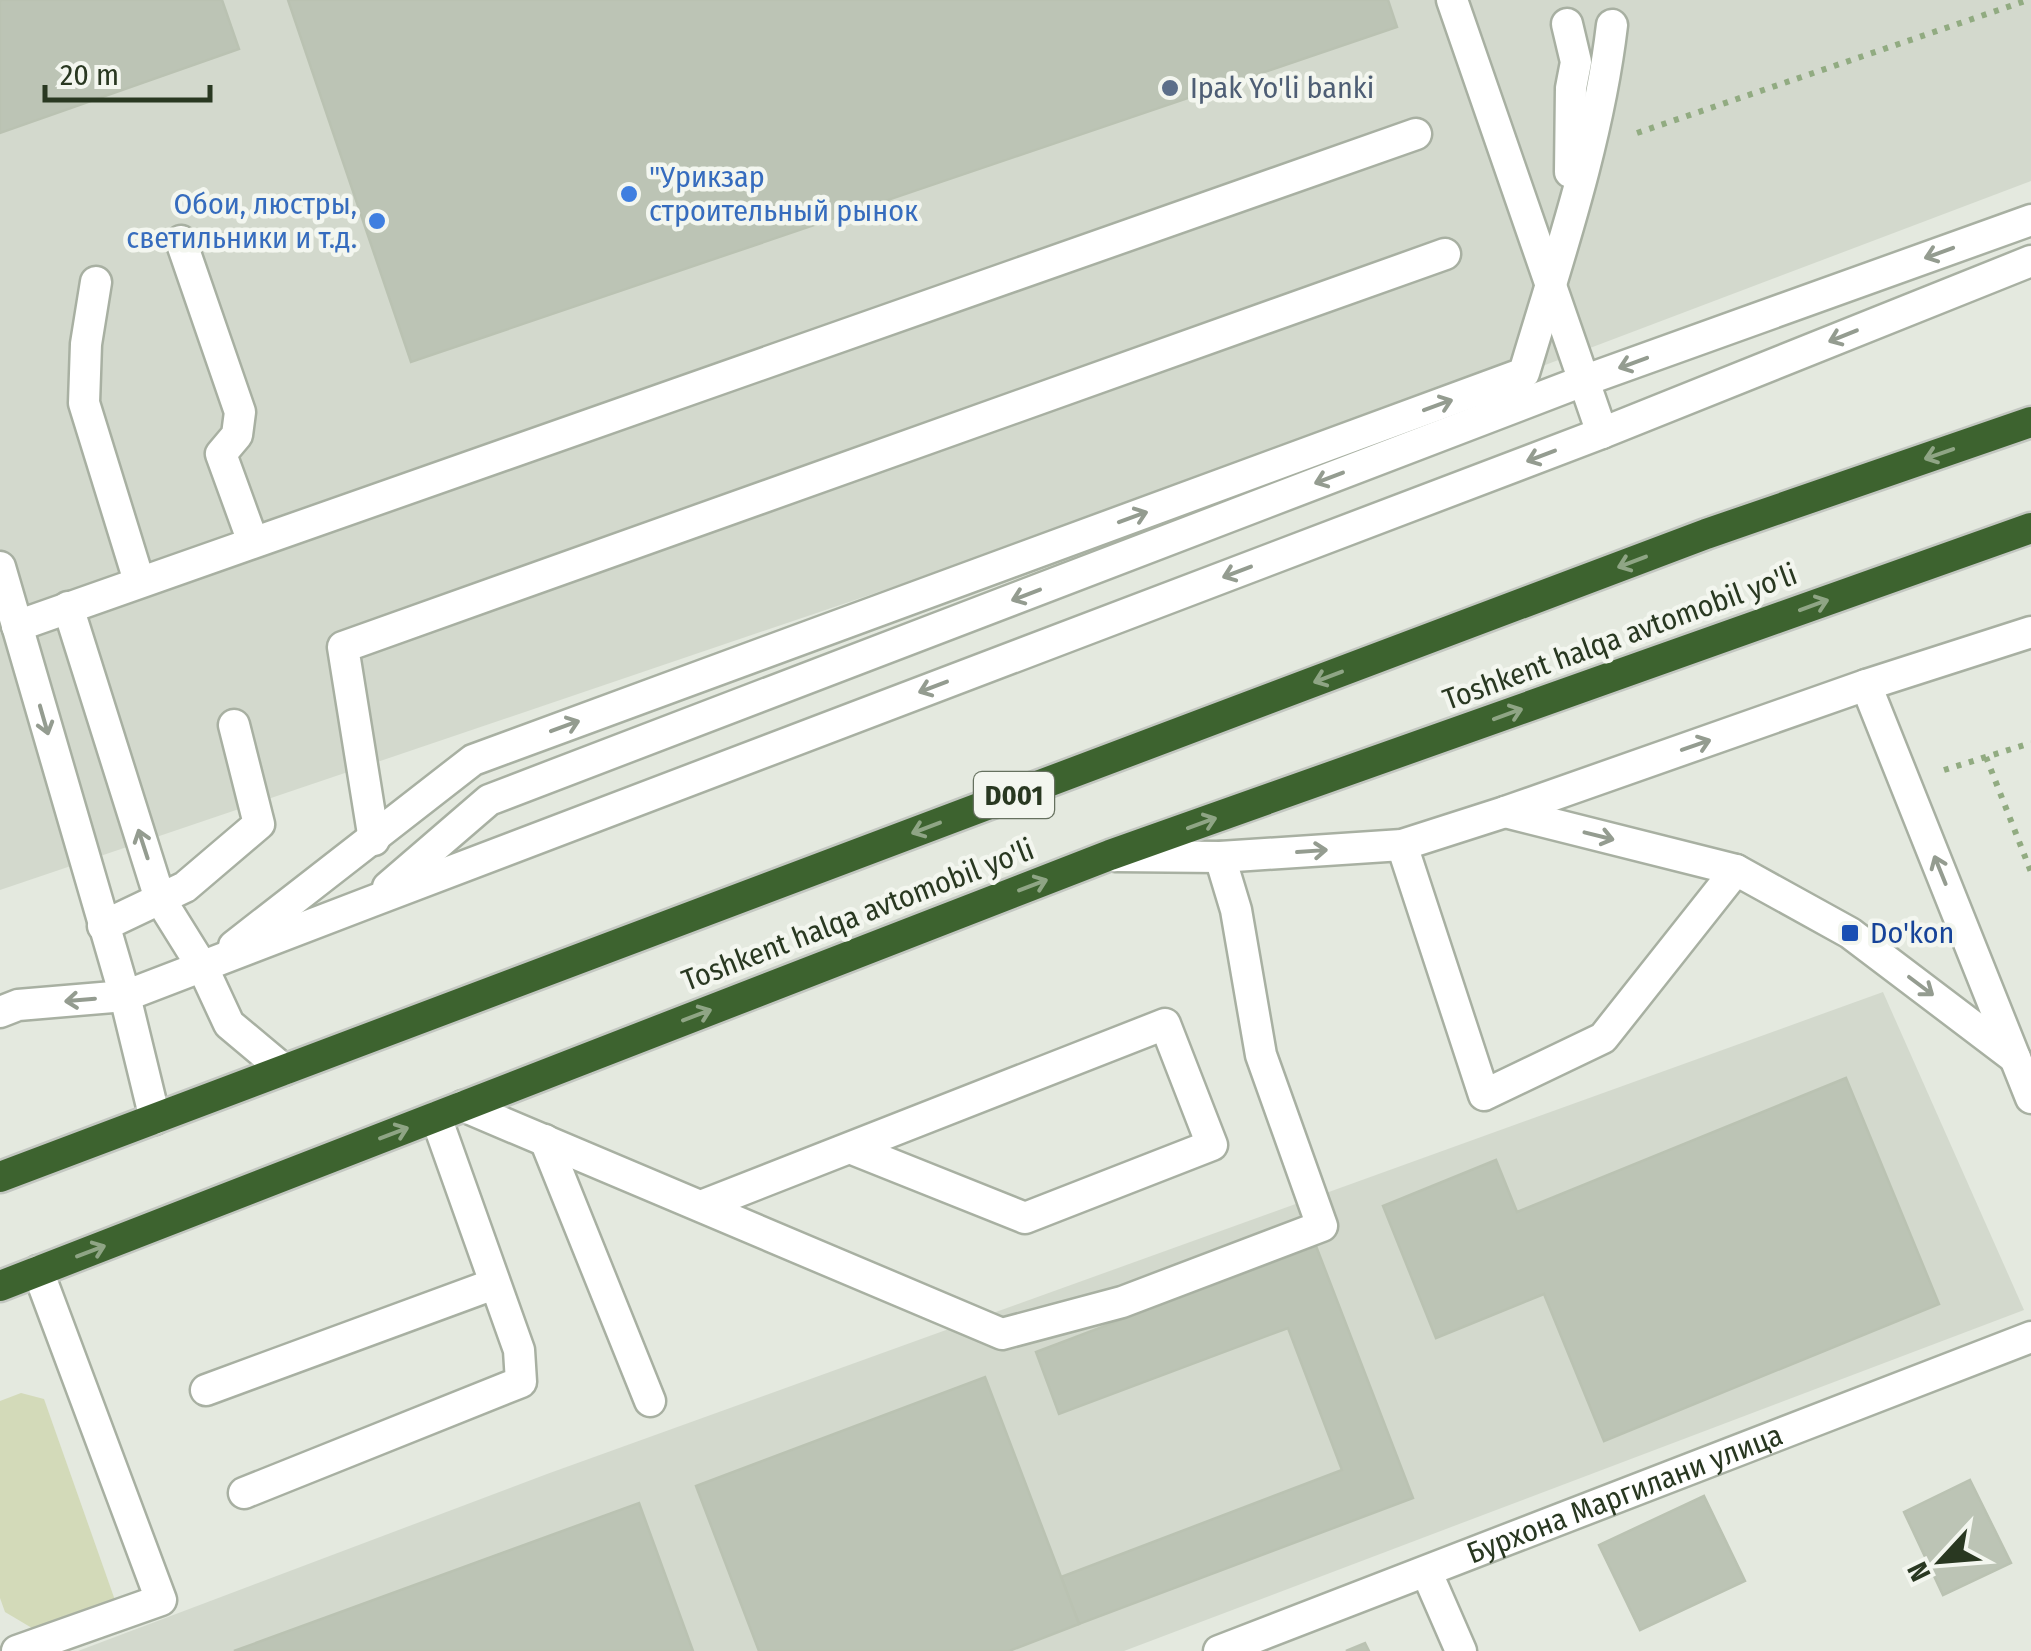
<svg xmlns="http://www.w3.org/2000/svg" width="2031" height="1651" font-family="'Fira Sans Condensed',sans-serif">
	<rect width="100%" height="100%" fill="#e4e9df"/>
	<g fill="#d3d9cd">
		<path d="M 0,0 L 2031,0 L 2031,181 L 1524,373 L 0,890 Z"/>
		<path d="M 1883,992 L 2024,1310 L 1124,1651 L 78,1651 L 547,1474 Z"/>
	</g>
	<path fill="#d3dab9" d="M 21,1393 L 44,1399 L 116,1603 L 37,1631 L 5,1612 L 0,1598 L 0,1401 Z"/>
	<g fill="#bcc4b5" stroke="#bac2b2" stroke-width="2.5">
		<path d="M 0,0 L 222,0 L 239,49 L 0,133 Z"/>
		<path d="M 288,0 L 1388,0 L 1397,27 L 411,362 Z"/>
		<path d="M 1846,1078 L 1939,1304 L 1604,1441 L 1544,1294 L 1436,1338 L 1383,1206 L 1496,1160 L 1517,1212 Z"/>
		<path d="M 1316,1246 L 1413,1498 L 1079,1624 L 1061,1577 L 1342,1470 L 1288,1328 L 1059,1414 L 1036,1352 Z"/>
		<path d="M 985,1377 L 1079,1624 L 1009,1651 L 759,1651 L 696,1486 Z"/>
		<path d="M 1970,1480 L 2011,1563 L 1943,1595 L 1904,1512 Z"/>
		<path d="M 1704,1496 L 1745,1581 L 1640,1630 L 1599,1545 Z"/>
		<path d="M 639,1503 L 693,1651 L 234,1651 Z"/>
		<path d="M 1365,1643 L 1369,1651 L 1346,1651 Z"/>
	</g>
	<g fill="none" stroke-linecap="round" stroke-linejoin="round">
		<g stroke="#a8b0a2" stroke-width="35">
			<g id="minor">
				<path d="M 1452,0 L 1602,433"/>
				<path d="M 1567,24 L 1576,62 L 1571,88 L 1570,172"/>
				<path d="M 181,241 L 240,412 L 237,435 L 221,454 L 253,542"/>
				<path d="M 96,282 L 86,344 L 84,403 L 139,581"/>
				<path d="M 0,567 L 125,996 L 155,1119"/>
				<path d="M 68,607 L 160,899 L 203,968 L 229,1024 L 284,1070"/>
				<path d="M 17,626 L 1416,134"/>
				<path d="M 1866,685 L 2031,1098"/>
				<path d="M 1505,812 L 1736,870 L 1850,933 L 2015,1058"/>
				<path d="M 374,840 L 343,647 L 1445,254"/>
				<path d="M 1402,845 L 1484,1095 L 1603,1038 L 1736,870"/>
				<path d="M 1115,856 L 1220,857 L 1402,845 L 1505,812 L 1866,685 L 2031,632"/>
				<path d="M 388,887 L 489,800 L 1583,381 L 2031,220"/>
				<path d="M 103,926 L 185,887 L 259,824 L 234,725"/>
				<path d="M 234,946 L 473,760 L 1524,373 C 1558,259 1598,144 1612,25"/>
				<path d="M 0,1012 L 18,1005 L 125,996 L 370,902 L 1602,433 L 2031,261"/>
				<path d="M 463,1106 L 1002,1334 L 1122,1302 L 1322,1226 L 1261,1055 L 1236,910 L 1220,857"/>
				<path d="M 545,1140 L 650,1401"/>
				<path d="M 701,1206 L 1165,1024 L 1212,1145 L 1025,1218 L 850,1148"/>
				<path d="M 206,1390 L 494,1284"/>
				<path d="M 244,1493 L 521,1382 L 519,1350 L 436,1117"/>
				<path d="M 1427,1573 L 1461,1651"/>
				<path d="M 17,1651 L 161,1600 L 38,1271"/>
				<path id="s1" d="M 1219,1651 L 2031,1337"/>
			</g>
		</g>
		<g stroke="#c3c7c1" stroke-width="35">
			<g id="highway">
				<path d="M 0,1177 L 1706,534 L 2031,422"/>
				<path d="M 0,1286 L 1110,855 L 2031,528"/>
			</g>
		</g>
		<g stroke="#91ab81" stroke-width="6" stroke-dasharray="5 8" stroke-linecap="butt">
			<path d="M 1637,133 L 2028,0"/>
			<path d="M 1986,757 L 2031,872"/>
			<path d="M 1944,770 L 2031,743"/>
		</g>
		<use href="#minor" stroke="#fff" stroke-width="30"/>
		<use href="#highway" stroke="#3d632f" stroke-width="30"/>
	</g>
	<defs><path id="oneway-shaft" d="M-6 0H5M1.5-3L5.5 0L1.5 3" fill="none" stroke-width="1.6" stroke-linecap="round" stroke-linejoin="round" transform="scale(2.5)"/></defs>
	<g stroke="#949c90">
		<use href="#oneway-shaft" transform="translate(1939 253) rotate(160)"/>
		<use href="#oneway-shaft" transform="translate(1843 336) rotate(158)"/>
		<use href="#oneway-shaft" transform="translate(1633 363) rotate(160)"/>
		<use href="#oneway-shaft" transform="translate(1438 405) rotate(-20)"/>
		<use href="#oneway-shaft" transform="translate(1541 456) rotate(159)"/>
		<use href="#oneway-shaft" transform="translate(1329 478) rotate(159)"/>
		<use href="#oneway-shaft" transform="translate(1133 517) rotate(-20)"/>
		<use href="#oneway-shaft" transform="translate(1237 572) rotate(159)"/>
		<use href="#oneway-shaft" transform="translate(1026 595) rotate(159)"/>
		<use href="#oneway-shaft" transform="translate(933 687) rotate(159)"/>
		<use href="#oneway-shaft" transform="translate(44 720) rotate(74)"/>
		<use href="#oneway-shaft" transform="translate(565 726) rotate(-20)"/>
		<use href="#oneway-shaft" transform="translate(1696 745) rotate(-19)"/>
		<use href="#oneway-shaft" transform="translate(1599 836) rotate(14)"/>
		<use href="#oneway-shaft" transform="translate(143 844) rotate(-108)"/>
		<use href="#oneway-shaft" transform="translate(1312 851) rotate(-4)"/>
		<use href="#oneway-shaft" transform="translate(1940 870) rotate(-112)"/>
		<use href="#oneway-shaft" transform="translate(1921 986) rotate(37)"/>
		<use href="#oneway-shaft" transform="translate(80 1000) rotate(175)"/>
	</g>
	<g stroke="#8fa585">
		<use href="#oneway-shaft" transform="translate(1939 454) rotate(161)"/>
		<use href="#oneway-shaft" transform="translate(1632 562) rotate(159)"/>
		<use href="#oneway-shaft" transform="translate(1814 605) rotate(-20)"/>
		<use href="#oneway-shaft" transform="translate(1328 677) rotate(159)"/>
		<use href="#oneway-shaft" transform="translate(1508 714) rotate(-20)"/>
		<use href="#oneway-shaft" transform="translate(1202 823) rotate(-20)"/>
		<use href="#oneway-shaft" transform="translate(926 828) rotate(159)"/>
		<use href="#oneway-shaft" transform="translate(1033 885) rotate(-21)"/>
		<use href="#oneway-shaft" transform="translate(697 1015) rotate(-21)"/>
		<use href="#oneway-shaft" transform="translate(394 1133) rotate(-21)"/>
		<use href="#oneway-shaft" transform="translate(91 1251) rotate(-21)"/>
	</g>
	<circle fill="#5c6f8a" stroke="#f3f6ef" stroke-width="4" cx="1170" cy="88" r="10"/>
	<g fill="#3f7fe0" stroke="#f3f6ef" stroke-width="4">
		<circle cx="629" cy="194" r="10"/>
		<circle cx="377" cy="221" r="10"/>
	</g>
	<rect fill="#1a4fb4" stroke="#f3f6ef" stroke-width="4" x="1840" y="923" width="20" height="20" rx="5"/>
	<g text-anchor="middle" stroke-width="9" stroke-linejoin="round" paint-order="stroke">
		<rect fill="#f3f6ef" stroke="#66715f" stroke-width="2.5" x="974" y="772" width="80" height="46" rx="8"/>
		<g font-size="28" font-weight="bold" fill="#293821">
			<text x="1014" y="805">D001</text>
		</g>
		<g font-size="30" fill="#4e5e75" stroke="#f3f6ef" text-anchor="start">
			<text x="1190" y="98">Ipak Yo'li banki</text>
		</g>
		<g font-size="30" fill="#366cbe" stroke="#f3f6ef" text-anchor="start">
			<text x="649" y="187">"Урикзар<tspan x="649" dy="34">строительный рынок</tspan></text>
			<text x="357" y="214" text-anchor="end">Обои, люстры,<tspan x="357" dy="34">светильники и т.д.</tspan></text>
		</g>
		<g font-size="30" fill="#293821" stroke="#f3f6ef">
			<text transform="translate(1620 637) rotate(-20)" y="10">Toshkent halqa avtomobil yo'li</text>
			<text transform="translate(858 915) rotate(-21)" y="10">Toshkent halqa avtomobil yo'li</text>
			<text dy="10" stroke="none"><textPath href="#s1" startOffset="435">Бурхона Маргилани улица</textPath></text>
		</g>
		<g font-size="30" fill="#164399" stroke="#f3f6ef" text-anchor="start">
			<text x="1870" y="943">Do'kon</text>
		</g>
	</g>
	<g transform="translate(1941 1561) rotate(244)" stroke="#f3f6ef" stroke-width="8" paint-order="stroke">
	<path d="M0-8L18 38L0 25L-18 38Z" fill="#293821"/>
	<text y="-15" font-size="28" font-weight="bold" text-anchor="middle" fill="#293821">N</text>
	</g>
	<path d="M45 85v15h165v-15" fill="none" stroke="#293821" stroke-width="5"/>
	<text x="60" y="85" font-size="30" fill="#293821" stroke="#f3f6ef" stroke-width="8" paint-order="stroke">20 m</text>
</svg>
